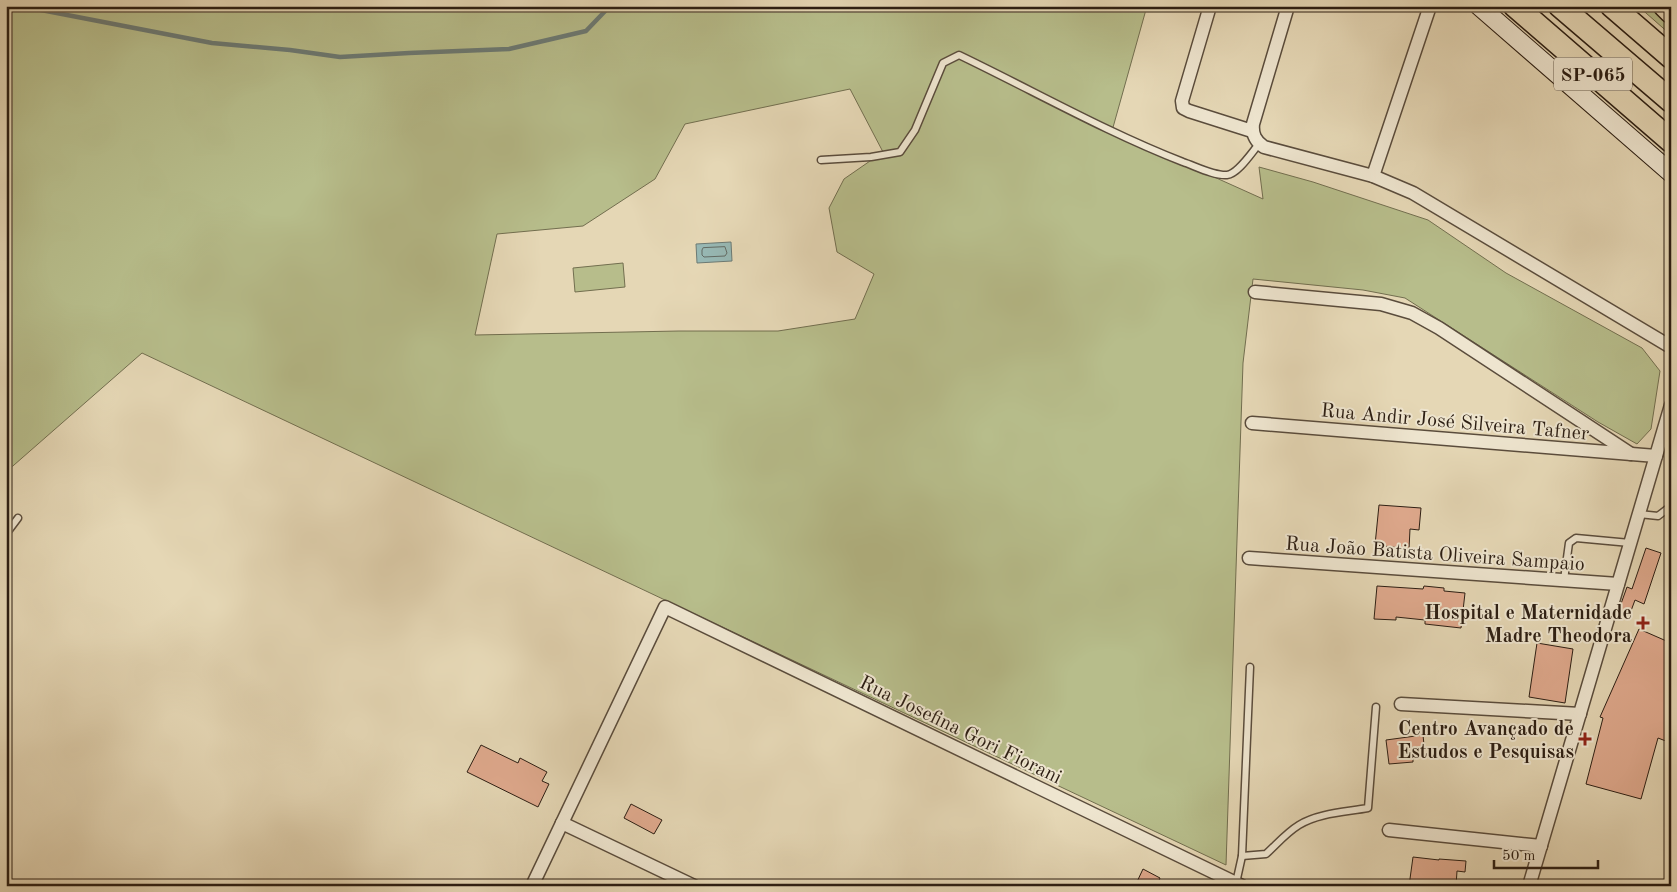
<svg xmlns="http://www.w3.org/2000/svg" width="1677" height="892" font-family="'Old Standard TT',serif">
	<rect width="100%" height="100%" fill="#e5d7b5"/>
	<filter id="stains"><feTurbulence type="fractalNoise" baseFrequency=".004" numOctaves="4"/><feColorMatrix values="0 0 0 0 .2 0 0 0 0 .09 0 0 0 0 .02 0 0 0 .5 -.17"/></filter>
	<radialGradient id="worn" r=".72"><stop offset=".6" stop-color="#630" stop-opacity="0"/><stop offset="1" stop-color="#630" stop-opacity=".3"/></radialGradient>
	<g fill="#b7bd8b" stroke="#726e4f" fill-rule="evenodd">
		<path d="M 6,6 L 1147,6 L 1112,131 L 1263,199 L 1259,167 L 1313,182 L 1428,220 L 1506,273 L 1642,348 L 1660,371 L 1651,429 L 1637,444 L 1598,422 L 1405,298 L 1363,290 L 1253,279 L 1243,363 L 1226,865 L 142,353 L 6,472 ZM 850,89 L 883,152 L 844,179 L 829,208 L 837,252 L 874,274 L 855,319 L 778,331 L 679,331 L 475,335 L 497,234 L 583,226 L 655,179 L 685,124 Z"/>
		<path d="M 1638,6 L 1652,6 L 1671,23 L 1671,35 Z"/>
		<path d="M 623,263 L 625,287 L 575,292 L 573,268 Z"/>
	</g>
	<path fill="#97b8b4" stroke="#6c7a74" d="M 731,242 L 732,261 L 697,263 L 696,244 Z"/>
	<g fill="none" stroke-linecap="round" stroke-linejoin="round">
		<path stroke="#626b64" stroke-width="1" d="M 725,247 L 727,253 L 725,256 L 704,257 L 702,255 L 702,250 L 703,248 Z"/>
		<path stroke="#6c7a74" stroke-width="4.5" d="M 6,9 L 36,9 L 212,43 L 290,50 L 340,57 L 409,53 L 509,49 L 586,31 L 610,6"/>
	</g>
	<g fill="#dfa98d" stroke="#2c1e13">
		<path d="M 1379,505 L 1421,508 L 1419,530 L 1410,529 L 1409,549 L 1375,545 Z"/>
		<path d="M 1646,548 L 1661,553 L 1644,604 L 1635,600 L 1628,619 L 1617,615 L 1627,587 L 1632,589 Z"/>
		<path d="M 1377,586 L 1423,589 L 1424,586 L 1444,588 L 1444,591 L 1465,593 L 1461,628 L 1425,624 L 1425,620 L 1396,617 L 1396,620 L 1374,619 Z"/>
		<path d="M 1639,629 L 1671,643 L 1671,743 L 1658,738 L 1641,799 L 1586,784 L 1603,718 L 1600,717 Z"/>
		<path d="M 1537,643 L 1573,649 L 1565,703 L 1529,697 Z"/>
		<path d="M 1423,735 L 1425,755 L 1413,757 L 1413,762 L 1389,764 L 1386,740 Z"/>
		<path d="M 481,745 L 518,763 L 520,758 L 547,772 L 542,781 L 549,784 L 538,807 L 467,772 Z"/>
		<path d="M 631,804 L 662,820 L 654,834 L 624,818 Z"/>
		<path d="M 1413,857 L 1439,860 L 1439,859 L 1466,861 L 1465,872 L 1457,871 L 1456,886 L 1409,886 Z"/>
		<path d="M 1143,869 L 1160,878 L 1157,886 L 1135,886 Z"/>
	</g>
	<g fill="none" stroke-linecap="round" stroke-linejoin="round">
		<g stroke="#5a4c3c" stroke-width="9">
			<g id="lane">
				<path d="M 821,160 L 871,157 L 900,152 L 915,130 L 943,63 L 959,55 C 1034,91 1106,132 1183,162 C 1195,166 1214,176 1227,175 C 1238,174 1252,152 1259,144"/>
				<path d="M 1639,514 L 1658,516 L 1671,506"/>
				<path d="M 6,534 L 18,518"/>
				<path d="M 1564,580 L 1569,543 L 1576,538 L 1630,543"/>
				<path d="M 1242,856 L 1266,854 C 1277,844 1286,833 1299,825 C 1318,813 1346,812 1368,808 L 1376,707"/>
				<path d="M 1236,883 L 1242,856 L 1250,667"/>
			</g>
		</g>
		<g stroke="#5a4c3c" stroke-width="15">
			<g id="street">
				<path d="M 1210,6 L 1182,101 L 1183,108 L 1189,111 L 1252,131"/>
				<path d="M 1288,6 L 1253,124 C 1252,134 1255,141 1264,147 L 1373,176 L 1413,193 L 1671,347"/>
				<path d="M 1373,176 L 1430,6"/>
				<path d="M 1255,292 L 1381,304 L 1412,313 L 1439,328 L 1631,454"/>
				<path d="M 1252,423 L 1656,456"/>
				<path d="M 1249,558 L 1618,584"/>
				<path d="M 1401,704 L 1580,714"/>
				<path d="M 562,823 L 694,886"/>
				<path d="M 1389,830 L 1541,846"/>
				<path d="M 532,886 L 665,607 L 1242,886"/>
				<path d="M 1529,886 L 1671,405"/>
			</g>
		</g>
		<g stroke="#2c1e13" stroke-width="20">
			<path id="secondary" d="M 1479,6 L 1671,173"/>
		</g>
		<g stroke="#2c1e13" stroke-width="25">
			<g id="highway">
				<path d="M 1515,6 L 1671,141"/>
				<path d="M 1560,6 L 1671,101"/>
				<path d="M 1612,6 L 1671,57"/>
				<path d="M 1665,6 L 1671,12"/>
			</g>
		</g>
		<use href="#lane" stroke="#eee5cf" stroke-width="6"/>
		<use href="#street" stroke="#eee5cf" stroke-width="12"/>
		<use href="#secondary" stroke="#eee5cf" stroke-width="18"/>
		<use href="#highway" stroke="#e5d7b5" stroke-width="22"/>
	</g>
	<g fill="#8f2418" stroke="#eee5cf" stroke-width="2">
		<path d="M1640.5 615.5h5v5h5v5h-5v5h-5v-5h-5v-5h5z"/>
		<path d="M1582.5 731.5h5v5h5v5h-5v5h-5v-5h-5v-5h5z"/>
	</g>
	<g text-anchor="middle" stroke-width="4" stroke-linejoin="round" paint-order="stroke">
		<rect fill="#eee5cf" stroke="#665a4b" stroke-width="1" x="1554" y="57.5" width="78" height="33" rx="4"/>
		<g font-size="19" font-weight="bold" fill="#2c1e13">
			<text x="1593" y="81">SP-065</text>
		</g>
		<g font-size="20" fill="#2c1e13" stroke="#eee5cf">
			<text transform="translate(1455 421) rotate(5)" y="7">Rua Andir José Silveira Tafner</text>
			<text transform="translate(1435 553) rotate(4)" y="7">Rua João Batista Oliveira Sampaio</text>
			<text transform="translate(961 729) rotate(26)" y="7">Rua Josefina Gori Fiorani</text>
		</g>
		<g font-size="20" font-weight="bold" fill="#2c1e13" stroke="#eee5cf" text-anchor="end">
			<text x="1632" y="619">Hospital e Maternidade<tspan x="1632" dy="23">Madre Theodora</tspan></text>
			<text x="1574" y="735">Centro Avançado de<tspan x="1574" dy="23">Estudos e Pesquisas</tspan></text>
		</g>
	</g>
	<rect width="1677" height="892" fill="none" stroke="#e5d7b5" stroke-width="25"/>
	<rect x="8" y="8" width="1662" height="877" fill="none" stroke="#2c1e13" stroke-width="2.5"/>
	<rect x="12" y="12" width="1652" height="867" fill="none" stroke="#2c1e13"/>
	<path d="M1494 860v8h104v-8" fill="none" stroke="#2c1e13" stroke-width="2.5"/>
	<text x="1502" y="860" font-size="15" fill="#2c1e13" stroke="#eee5cf" stroke-width="4" paint-order="stroke">50 m</text>
	<rect width="100%" height="100%" filter="url(#stains)"/>
	<rect width="100%" height="100%" fill="url(#worn)"/>
</svg>
